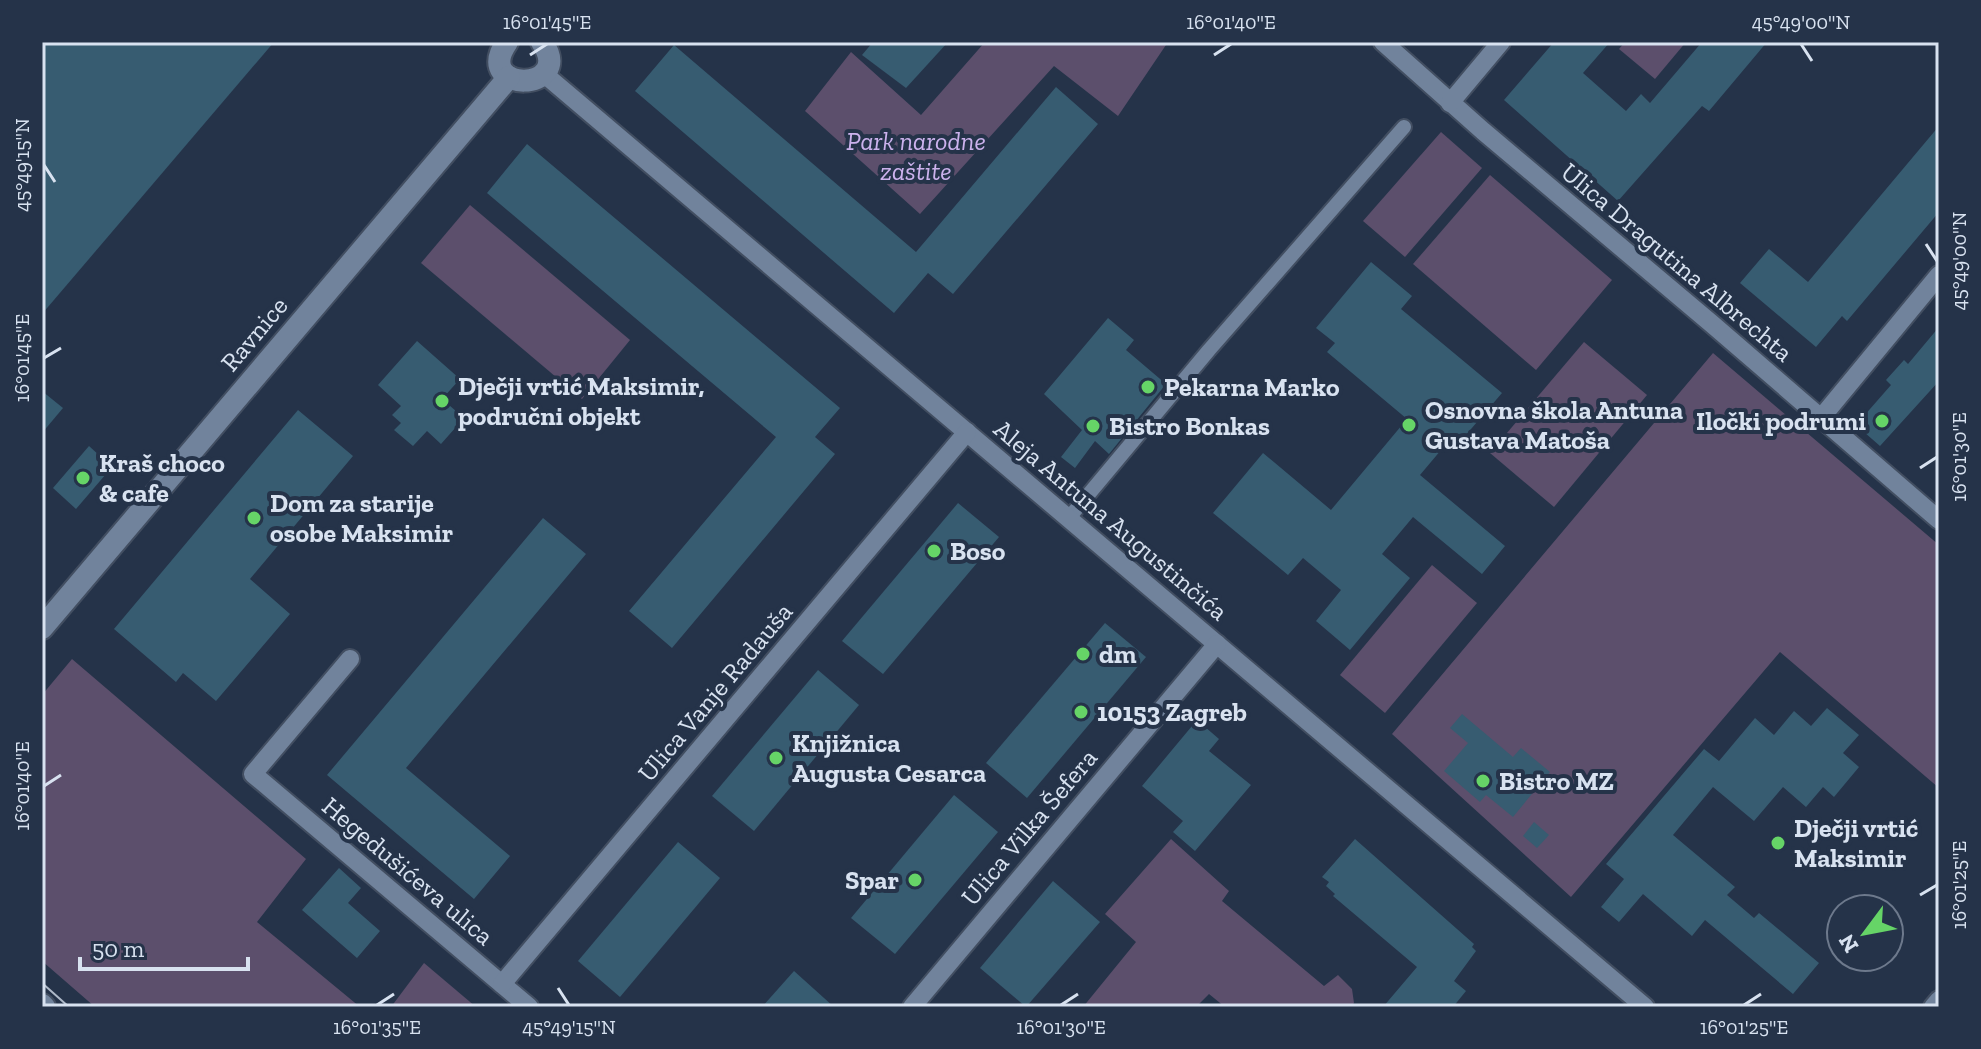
<svg xmlns="http://www.w3.org/2000/svg" width="1981" height="1049" font-family="'Zilla Slab',serif">
	<rect width="100%" height="100%" fill="#253349"/>
	<g fill="#5c4f6c">
		<path d="M 985,42 L 1168,42 L 1118,116 L 1054,66 L 920,214 L 805,111 L 851,52 L 921,115 Z"/>
		<path d="M 1625,42 L 1686,42 L 1655,79 L 1619,49 Z"/>
		<path d="M 1441,132 L 1482,168 L 1405,257 L 1363,221 Z"/>
		<path d="M 1490,175 L 1612,280 L 1536,370 L 1413,264 Z"/>
		<path d="M 470,205 L 630,340 L 582,399 L 421,263 Z"/>
		<path d="M 1584,342 L 1647,395 L 1554,507 L 1490,453 Z"/>
		<path d="M 1713,353 L 1939,545 L 1939,788 L 1780,652 L 1571,897 L 1392,734 Z"/>
		<path d="M 1432,565 L 1477,603 L 1385,713 L 1340,675 Z"/>
		<path d="M 72,659 L 306,859 L 257,922 L 360,1007 L 95,1007 L 42,961 L 42,695 Z"/>
		<path d="M 1171,839 L 1229,891 L 1222,901 L 1324,986 L 1338,975 L 1352,989 L 1354,1003 L 1351,1007 L 1225,1007 L 1209,994 L 1196,1007 L 1083,1007 L 1136,942 L 1105,914 Z"/>
		<path d="M 424,963 L 476,1007 L 391,1007 Z"/>
	</g>
	<g fill="#375c71">
		<path d="M 42,42 L 274,42 L 42,314 Z"/>
		<path d="M 873,42 L 948,42 L 906,88 L 862,55 Z"/>
		<path d="M 1554,42 L 1610,42 L 1583,73 L 1626,111 L 1641,94 L 1650,103 L 1702,42 L 1767,42 L 1709,111 L 1702,106 L 1618,201 L 1504,100 Z"/>
		<path d="M 674,45 L 916,252 L 1056,87 L 1098,124 L 953,294 L 928,273 L 894,313 L 635,91 Z"/>
		<path d="M 1939,126 L 1939,212 L 1847,321 L 1842,316 L 1816,347 L 1740,283 L 1769,249 L 1808,282 Z"/>
		<path d="M 527,144 L 840,408 L 815,437 L 835,454 L 672,648 L 629,611 L 776,437 L 487,193 Z"/>
		<path d="M 1371,262 L 1412,296 L 1401,309 L 1502,393 L 1459,443 L 1452,437 L 1420,475 L 1505,546 L 1482,574 L 1413,517 L 1382,554 L 1410,578 L 1350,650 L 1316,621 L 1341,590 L 1303,558 L 1288,575 L 1213,513 L 1263,453 L 1331,510 L 1407,419 L 1327,352 L 1335,343 L 1316,328 Z"/>
		<path d="M 1108,318 L 1134,340 L 1126,350 L 1166,384 L 1109,454 L 1095,441 L 1075,468 L 1061,457 L 1082,430 L 1044,394 Z"/>
		<path d="M 1939,327 L 1939,381 L 1880,446 L 1856,425 L 1891,385 L 1886,380 L 1904,360 L 1908,364 Z"/>
		<path d="M 417,341 L 460,379 L 442,399 L 464,418 L 441,444 L 427,431 L 413,446 L 394,430 L 401,423 L 392,415 L 401,406 L 378,385 Z"/>
		<path d="M 42,391 L 63,408 L 42,433 Z"/>
		<path d="M 298,410 L 353,456 L 250,579 L 290,614 L 216,701 L 183,673 L 176,682 L 114,629 Z"/>
		<path d="M 89,446 L 112,467 L 76,509 L 53,488 Z"/>
		<path d="M 958,503 L 999,537 L 883,674 L 842,641 Z"/>
		<path d="M 543,518 L 586,554 L 406,768 L 510,856 L 474,899 L 327,775 Z"/>
		<path d="M 1105,623 L 1146,657 L 1027,798 L 986,763 Z"/>
		<path d="M 818,670 L 859,705 L 754,831 L 712,796 Z"/>
		<path d="M 1827,708 L 1859,735 L 1843,753 L 1859,767 L 1834,797 L 1823,787 L 1806,807 L 1783,787 L 1754,821 L 1713,787 L 1673,835 L 1735,887 L 1727,895 L 1754,918 L 1759,913 L 1819,963 L 1793,994 L 1705,920 L 1692,936 L 1643,894 L 1619,922 L 1601,907 L 1624,879 L 1606,864 L 1704,749 L 1719,761 L 1755,718 L 1774,735 L 1794,711 L 1811,726 Z"/>
		<path d="M 1462,714 L 1513,757 L 1521,748 L 1550,772 L 1513,817 L 1486,795 L 1480,802 L 1444,771 L 1468,743 L 1450,728 Z"/>
		<path d="M 1197,720 L 1219,739 L 1209,751 L 1251,785 L 1195,851 L 1173,832 L 1183,821 L 1142,786 Z"/>
		<path d="M 954,795 L 998,832 L 895,954 L 851,918 Z"/>
		<path d="M 1534,822 L 1549,835 L 1537,848 L 1523,836 Z"/>
		<path d="M 1355,839 L 1474,944 L 1472,947 L 1476,951 L 1454,981 L 1466,991 L 1453,1007 L 1383,1007 L 1417,967 L 1333,896 L 1335,894 L 1326,886 L 1329,882 L 1322,877 Z"/>
		<path d="M 678,842 L 720,878 L 620,997 L 578,961 Z"/>
		<path d="M 339,868 L 361,888 L 348,903 L 380,931 L 357,958 L 302,910 Z"/>
		<path d="M 1053,881 L 1100,922 L 1026,1007 L 980,968 Z"/>
		<path d="M 794,971 L 834,1007 L 762,1007 Z"/>
	</g>
	<g fill="none" stroke-linecap="round" stroke-linejoin="round">
		<g stroke="#424e61" stroke-width="18">
			<path id="pedestrian" d="M 1068,519 L 1209,350 L 1404,127"/>
		</g>
		<g stroke="#424e61" stroke-width="22">
			<g id="minor">
				<path d="M 1383,42 L 1483,131 L 1712,324 L 1939,520"/>
				<path d="M 543,73 L 1645,1007"/>
				<path d="M 1450,103 L 1501,42"/>
				<path d="M 1821,418 L 1939,275"/>
				<path d="M 350,659 L 253,774 L 529,1007"/>
				<path d="M 502,984 L 967,432"/>
				<path d="M 912,1007 L 1217,644"/>
				<path d="M 1933,1007 L 1939,1000"/>
			</g>
		</g>
		<g stroke="#424e61" stroke-width="26">
			<g id="tertiary">
				<path d="M 507,42 C 471,94 577,93 542,42"/>
				<path d="M 42,628 L 509,77"/>
			</g>
		</g>
		<g stroke="#424e61" stroke-width="26">
			<path id="secondary" d="M 42,1005 L 44,1007"/>
		</g>
		<use href="#pedestrian" stroke="#71839c" stroke-width="14"/>
		<use href="#minor" stroke="#71839c" stroke-width="18"/>
		<use href="#tertiary" stroke="#71839c" stroke-width="22"/>
		<use href="#secondary" stroke="#71839c" stroke-width="22"/>
		<path stroke="#aeb9c8" stroke-width="2" d="M 42,983 L 69,1007"/>
	</g>
	<path fill="none" stroke="#d8e2f0" stroke-width="3" d="M 1801,44 L 1812,61M 530,55 L 547,44M 1214,55 L 1231,44M 44,165 L 55,182M 1926,244 L 1937,261M 44,358 L 61,348M 1920,468 L 1937,457M 44,786 L 61,775M 1920,895 L 1937,885M 558,988 L 569,1005M 377,1005 L 394,994M 1061,1005 L 1078,994M 1744,1005 L 1761,994"/>
	<g fill="#66d467" stroke="#253349" stroke-width="3">
		<circle cx="1148" cy="387" r="8"/>
		<circle cx="442" cy="401" r="8"/>
		<circle cx="1882" cy="421" r="8"/>
		<circle cx="1409" cy="425" r="8"/>
		<circle cx="1093" cy="426" r="8"/>
		<circle cx="83" cy="478" r="8"/>
		<circle cx="254" cy="518" r="8"/>
		<circle cx="934" cy="551" r="8"/>
		<circle cx="1083" cy="654" r="8"/>
		<circle cx="1081" cy="712" r="8"/>
		<circle cx="776" cy="758" r="8"/>
		<circle cx="1483" cy="781" r="8"/>
		<circle cx="1778" cy="843" r="8"/>
		<circle cx="915" cy="880" r="8"/>
	</g>
	<g text-anchor="middle" stroke-width="8" stroke-linejoin="round" paint-order="stroke">
		<g font-size="26" font-style="italic" fill="#ccb2ed" stroke="#253349">
			<text x="916" y="150">Park narodne<tspan x="916" dy="30">zaštite</tspan></text>
		</g>
		<g font-size="26" fill="#d8e2f0" stroke="#253349">
			<text transform="translate(1677 262) rotate(40)" y="9">Ulica Dragutina Albrechta</text>
			<text transform="translate(254 334) rotate(-50)" y="9">Ravnice</text>
			<text transform="translate(1111 520) rotate(40)" y="9">Aleja Antuna Augustinčića</text>
			<text transform="translate(715 692) rotate(-50)" y="9">Ulica Vanje Radauša</text>
			<text transform="translate(1029 827) rotate(-50)" y="9">Ulica Vilka Šefera</text>
			<text transform="translate(408 871) rotate(40)" y="9">Hegedušićeva ulica</text>
		</g>
		<g font-size="26" font-weight="bold" fill="#d8e2f0" stroke="#253349" text-anchor="start">
			<text x="458" y="395">Dječji vrtić Maksimir,<tspan x="458" dy="30">područni objekt</tspan></text>
			<text x="1164" y="396">Pekarna Marko</text>
			<text x="1425" y="419">Osnovna škola Antuna<tspan x="1425" dy="30">Gustava Matoša</tspan></text>
			<text x="1866" y="430" text-anchor="end">Iločki podrumi</text>
			<text x="1109" y="435">Bistro Bonkas</text>
			<text x="99" y="472">Kraš choco<tspan x="99" dy="30">&amp; cafe</tspan></text>
			<text x="270" y="512">Dom za starije<tspan x="270" dy="30">osobe Maksimir</tspan></text>
			<text x="950" y="560">Boso</text>
			<text x="1099" y="663">dm</text>
			<text x="1097" y="721">10153 Zagreb</text>
			<text x="792" y="752">Knjižnica<tspan x="792" dy="30">Augusta Cesarca</tspan></text>
			<text x="1499" y="790">Bistro MZ</text>
			<text x="1794" y="837">Dječji vrtić<tspan x="1794" dy="30">Maksimir</tspan></text>
			<text x="899" y="889" text-anchor="end">Spar</text>
		</g>
	</g>
	<rect width="1981" height="1049" fill="none" stroke="#253349" stroke-width="88"/>
	<g transform="translate(1865 933) rotate(238)"><circle r="38" fill="#253349" stroke="#6d798c" stroke-width="2"/>
	<path d="M0-6L14 30L0 20L-14 30Z" fill="#66d467"/>
	<text y="-12" font-size="22" font-weight="bold" text-anchor="middle" fill="#d8e2f0">N</text>
	</g>
	<path d="M80 957v12h168v-12" fill="none" stroke="#d8e2f0" stroke-width="4"/>
	<text x="92" y="957" font-size="24" fill="#d8e2f0" stroke="#253349" stroke-width="6" paint-order="stroke">50 m</text>
	<rect x="44" y="44" width="1893" height="961" fill="none" stroke="#d8e2f0" stroke-width="3"/>
	<g font-size="20" text-anchor="middle" fill="#d8e2f0">
		<text x="547" y="29">16°01'45"E</text>
		<text x="1231" y="29">16°01'40"E</text>
		<text x="1801" y="29">45°49'00"N</text>
		<text transform="translate(22 165) rotate(-90)" y="7">45°49'15"N</text>
		<text transform="translate(1959 261) rotate(-90)" y="7">45°49'00"N</text>
		<text transform="translate(22 358) rotate(-90)" y="7">16°01'45"E</text>
		<text transform="translate(1959 457) rotate(-90)" y="7">16°01'30"E</text>
		<text transform="translate(22 786) rotate(-90)" y="7">16°01'40"E</text>
		<text transform="translate(1959 885) rotate(-90)" y="7">16°01'25"E</text>
		<text x="377" y="1034">16°01'35"E</text>
		<text x="569" y="1034">45°49'15"N</text>
		<text x="1061" y="1034">16°01'30"E</text>
		<text x="1744" y="1034">16°01'25"E</text>
	</g>
</svg>
